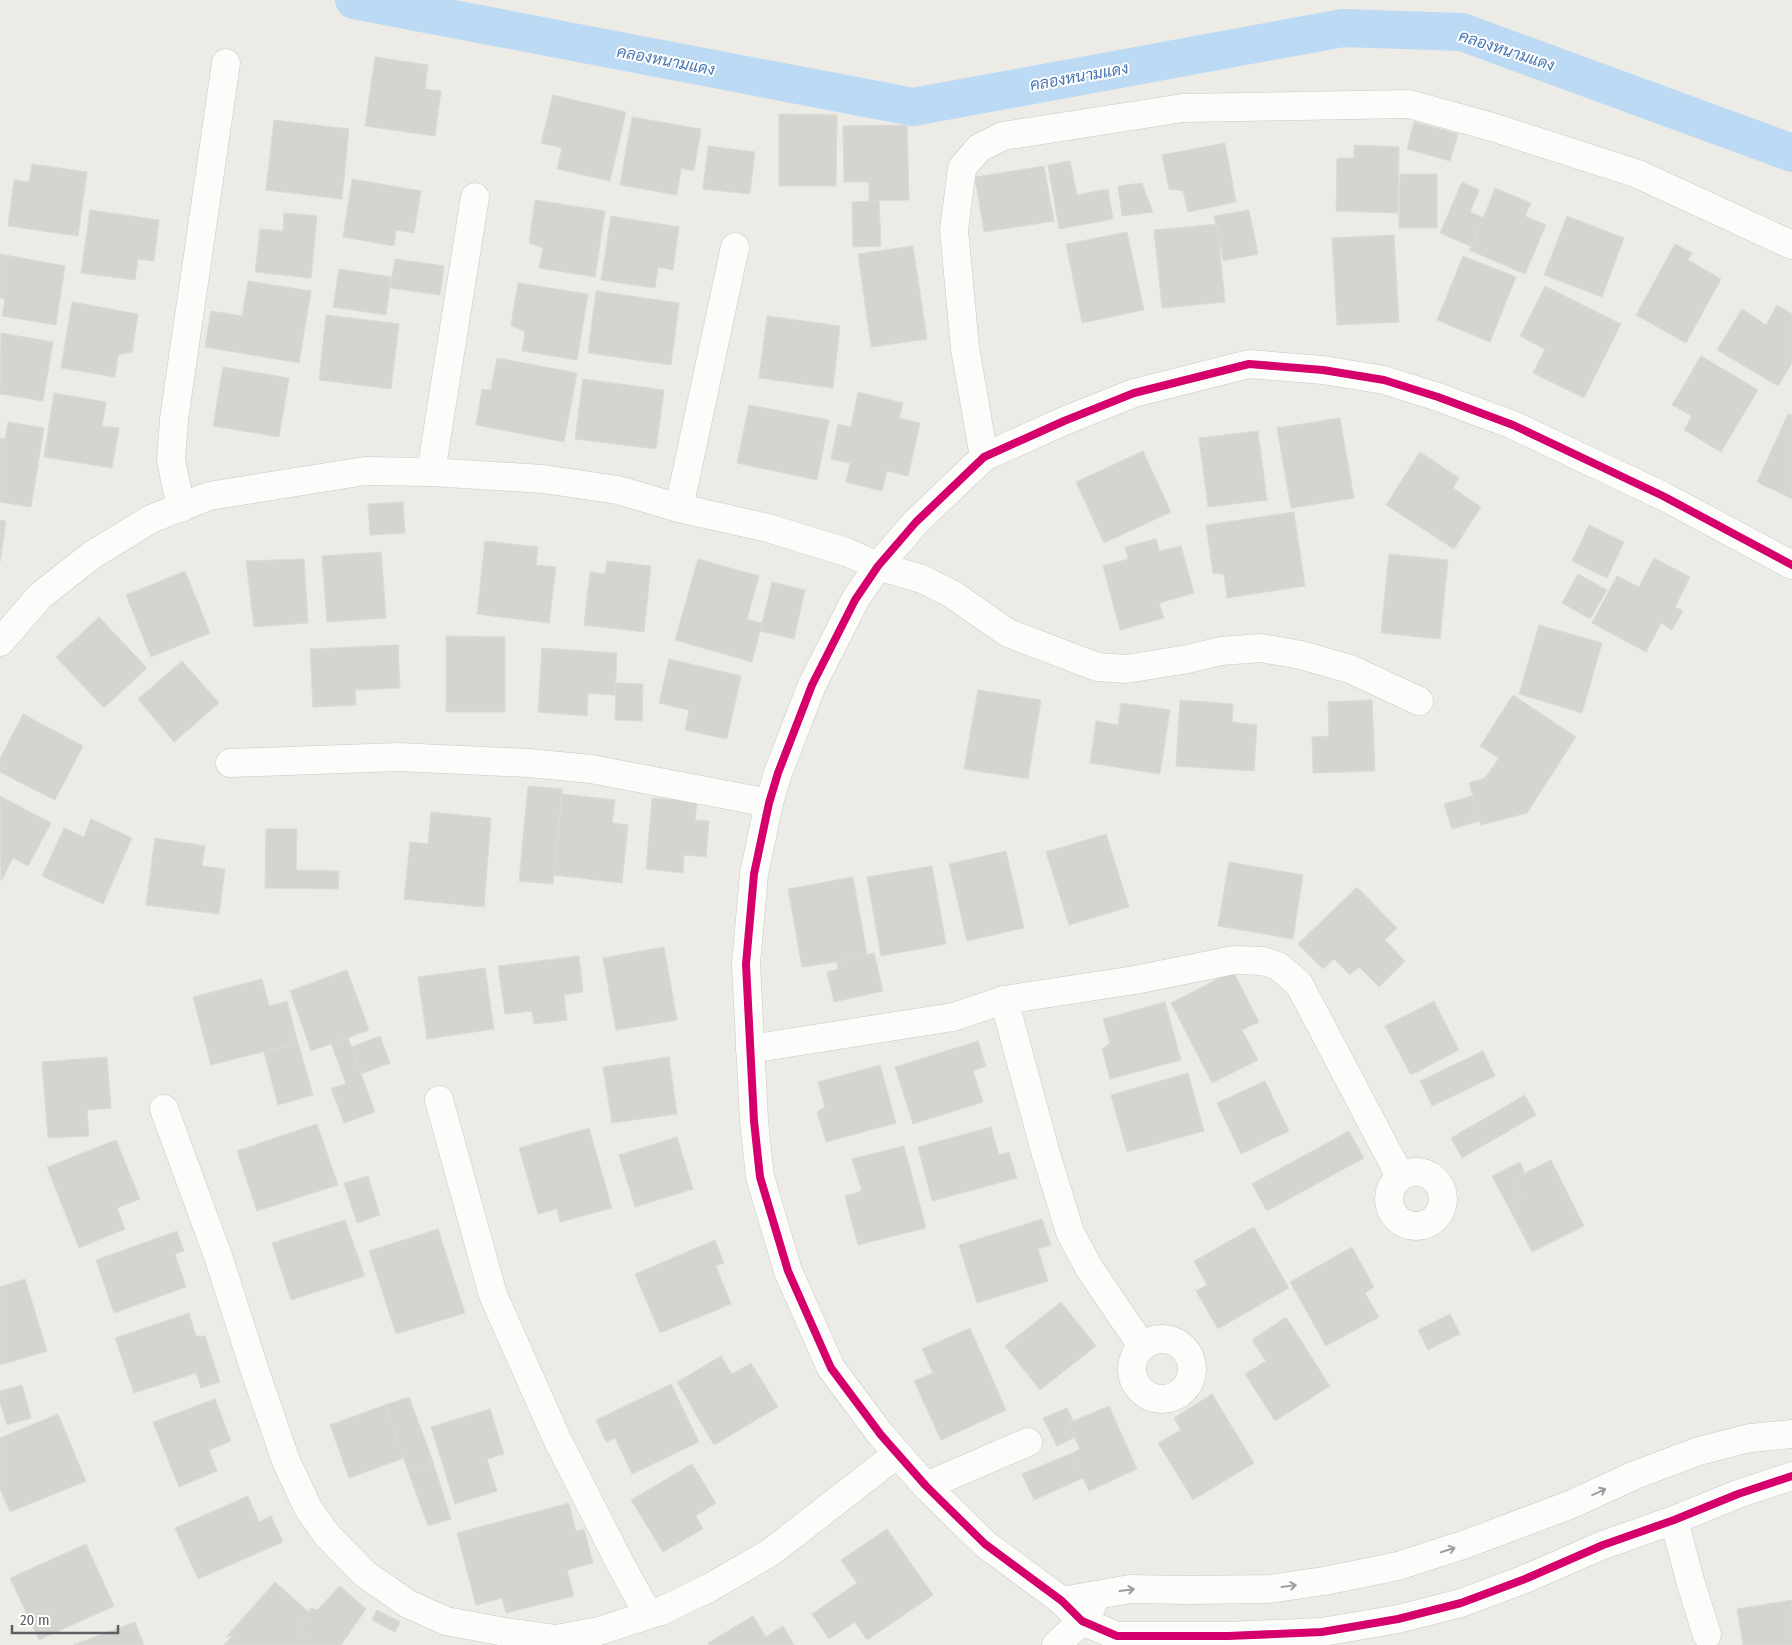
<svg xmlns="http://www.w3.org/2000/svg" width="1792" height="1645" font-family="'Fira Sans Condensed',Sarabun,sans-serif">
	<rect width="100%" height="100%" fill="#ecebe6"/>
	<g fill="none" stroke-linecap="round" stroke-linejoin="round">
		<path stroke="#bcdaf4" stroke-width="38" d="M 354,0 L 913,107 L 1343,28 L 1462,32 L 1792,153"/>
	</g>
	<g fill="#d5d4d1" stroke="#dbdad6">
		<path d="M 375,57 L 428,65 L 425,89 L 441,91 L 435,136 L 365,126 Z"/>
		<path d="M 553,95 L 626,112 L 610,181 L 557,169 L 562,148 L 541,143 Z"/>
		<path d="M 779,114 L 837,115 L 836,186 L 779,186 Z"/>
		<path d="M 632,117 L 701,129 L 694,171 L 681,168 L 677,195 L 620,185 Z"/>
		<path d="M 274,120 L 349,129 L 342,199 L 266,190 Z"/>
		<path d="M 1414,122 L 1458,134 L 1450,161 L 1407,149 Z"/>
		<path d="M 907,125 L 909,200 L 869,201 L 869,182 L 844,182 L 843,126 Z"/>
		<path d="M 1225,143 L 1236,202 L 1188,212 L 1183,191 L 1169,189 L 1162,155 Z"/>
		<path d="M 1354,145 L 1399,147 L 1398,213 L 1336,211 L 1337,158 L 1354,158 Z"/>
		<path d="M 708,146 L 755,152 L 750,194 L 703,189 Z"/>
		<path d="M 1070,161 L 1077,195 L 1108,189 L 1113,219 L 1059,229 L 1048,165 Z"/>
		<path d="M 32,164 L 87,172 L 78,236 L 8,226 L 14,180 L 29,182 Z"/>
		<path d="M 1044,166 L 1054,221 L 984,232 L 975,177 Z"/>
		<path d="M 1400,174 L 1437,174 L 1437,228 L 1399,228 Z"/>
		<path d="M 352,179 L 421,191 L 414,233 L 396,230 L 394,246 L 343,237 Z"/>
		<path d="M 1462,182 L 1479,190 L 1470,212 L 1484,218 L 1472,247 L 1440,233 Z"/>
		<path d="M 1142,183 L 1153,212 L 1122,216 L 1118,186 Z"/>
		<path d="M 1495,188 L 1531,203 L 1525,216 L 1546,225 L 1525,274 L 1469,250 L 1472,247 Z"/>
		<path d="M 535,200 L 605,211 L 595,277 L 539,268 L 543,248 L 529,243 Z"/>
		<path d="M 879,201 L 881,246 L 853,247 L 852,202 Z"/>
		<path d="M 90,210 L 159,220 L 154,261 L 138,259 L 135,280 L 81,273 Z"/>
		<path d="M 1249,210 L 1258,254 L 1223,261 L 1214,216 Z"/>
		<path d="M 284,213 L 317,216 L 311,278 L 255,272 L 260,229 L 283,231 Z"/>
		<path d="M 611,216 L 679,227 L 673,270 L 658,267 L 655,288 L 601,280 Z"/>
		<path d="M 1567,216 L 1624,238 L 1602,297 L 1544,275 Z"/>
		<path d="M 1217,224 L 1225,302 L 1162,308 L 1154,230 Z"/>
		<path d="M 1127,232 L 1144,310 L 1082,323 L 1066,244 Z"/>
		<path d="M 1394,235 L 1399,322 L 1337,325 L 1332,238 Z"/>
		<path d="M 1675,244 L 1692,253 L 1688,260 L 1721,279 L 1686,343 L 1636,315 Z"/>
		<path d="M 913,246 L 927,339 L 871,347 L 858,254 Z"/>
		<path d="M 0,254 L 65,266 L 56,325 L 2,316 L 5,299 L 0,298 Z"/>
		<path d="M 1463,256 L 1516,277 L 1490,342 L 1437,320 Z"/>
		<path d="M 395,259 L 444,266 L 440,295 L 390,288 Z"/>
		<path d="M 339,269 L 391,277 L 386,315 L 333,307 Z"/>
		<path d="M 248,281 L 311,291 L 299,363 L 205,347 L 211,311 L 242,316 Z"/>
		<path d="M 518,283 L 588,294 L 577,360 L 522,351 L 525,332 L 511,325 Z"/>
		<path d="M 1545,286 L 1621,324 L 1584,398 L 1533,373 L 1545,349 L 1520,336 Z"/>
		<path d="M 596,291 L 679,303 L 671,365 L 588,353 Z"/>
		<path d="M 72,302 L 138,314 L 132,352 L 118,355 L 115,377 L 61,368 Z"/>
		<path d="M 1777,305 L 1792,314 L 1792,363 L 1778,386 L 1717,350 L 1742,309 L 1766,325 Z"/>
		<path d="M 326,315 L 399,324 L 391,389 L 319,380 Z"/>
		<path d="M 767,316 L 840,326 L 833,388 L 759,378 Z"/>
		<path d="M 1,333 L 53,342 L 43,401 L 0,394 Z"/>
		<path d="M 1701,356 L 1758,390 L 1721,452 L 1684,430 L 1692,416 L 1672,405 Z"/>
		<path d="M 497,358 L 577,373 L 564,442 L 476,425 L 482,389 L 491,390 Z"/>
		<path d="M 223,367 L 289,378 L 279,437 L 213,426 Z"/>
		<path d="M 583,379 L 664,390 L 656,449 L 575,439 Z"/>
		<path d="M 858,392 L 903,403 L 899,418 L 920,423 L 908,476 L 887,471 L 882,491 L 846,482 L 850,463 L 831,459 L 838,424 L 851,427 Z"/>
		<path d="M 54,393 L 106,402 L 102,426 L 119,428 L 112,468 L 44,457 Z"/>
		<path d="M 749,405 L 829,420 L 817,480 L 737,463 Z"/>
		<path d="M 1788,414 L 1792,415 L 1792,499 L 1757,482 Z"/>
		<path d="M 1340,418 L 1354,498 L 1291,508 L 1277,428 Z"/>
		<path d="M 8,422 L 44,428 L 31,507 L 0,502 L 0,438 L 5,439 Z"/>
		<path d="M 1258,431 L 1267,500 L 1208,507 L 1199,438 Z"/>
		<path d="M 1143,451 L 1171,512 L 1104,543 L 1076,482 Z"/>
		<path d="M 1420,452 L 1459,478 L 1453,488 L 1481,507 L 1454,549 L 1386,505 Z"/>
		<path d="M 403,502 L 405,533 L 370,535 L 368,504 Z"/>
		<path d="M 1294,512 L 1305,586 L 1227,598 L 1224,574 L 1213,573 L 1206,525 Z"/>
		<path d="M 0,520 L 6,521 L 0,562 Z"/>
		<path d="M 1589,525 L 1624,542 L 1607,578 L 1572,561 Z"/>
		<path d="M 1156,539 L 1159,551 L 1181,546 L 1194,593 L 1159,603 L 1164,618 L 1120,630 L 1103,566 L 1128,559 L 1125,547 Z"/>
		<path d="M 485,541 L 538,547 L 536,565 L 556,567 L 549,623 L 477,614 Z"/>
		<path d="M 381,552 L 386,618 L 327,622 L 322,556 Z"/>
		<path d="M 1389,554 L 1448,560 L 1440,639 L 1381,633 Z"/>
		<path d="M 1654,558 L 1690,577 L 1675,607 L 1683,611 L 1672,630 L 1661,623 L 1646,652 L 1592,623 L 1617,576 L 1639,587 Z"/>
		<path d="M 304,559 L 308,623 L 254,627 L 246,561 Z"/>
		<path d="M 698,559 L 759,576 L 747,619 L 762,623 L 752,662 L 675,640 Z"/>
		<path d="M 607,561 L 651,566 L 644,632 L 584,625 L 590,572 L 605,574 Z"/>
		<path d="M 185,571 L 210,633 L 151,657 L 126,595 Z"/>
		<path d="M 1578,574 L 1607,590 L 1590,619 L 1562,603 Z"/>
		<path d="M 772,582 L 805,590 L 794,639 L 760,631 Z"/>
		<path d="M 99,617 L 147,668 L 104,708 L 56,657 Z"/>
		<path d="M 1539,625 L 1602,643 L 1582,713 L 1519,694 Z"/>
		<path d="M 446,636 L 505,637 L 505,712 L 446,712 Z"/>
		<path d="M 398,645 L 400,688 L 355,690 L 356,705 L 313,707 L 310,649 Z"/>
		<path d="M 542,648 L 617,653 L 615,695 L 588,693 L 587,716 L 538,712 Z"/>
		<path d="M 669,659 L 741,676 L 727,739 L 685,730 L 689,710 L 659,703 Z"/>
		<path d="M 182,661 L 219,703 L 174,742 L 138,699 Z"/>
		<path d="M 616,683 L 643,684 L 642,721 L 615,720 Z"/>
		<path d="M 978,690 L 1041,700 L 1028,779 L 964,769 Z"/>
		<path d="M 1513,695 L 1576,737 L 1527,813 L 1481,825 L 1469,783 L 1485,778 L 1499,758 L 1480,746 Z"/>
		<path d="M 1180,700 L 1233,704 L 1232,722 L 1257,725 L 1254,771 L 1176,766 Z"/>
		<path d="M 1372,700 L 1375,771 L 1313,773 L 1312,737 L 1329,736 L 1328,702 Z"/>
		<path d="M 1121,703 L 1170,710 L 1160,774 L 1090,763 L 1096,721 L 1118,725 Z"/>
		<path d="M 23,714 L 83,746 L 55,800 L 0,772 L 0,759 Z"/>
		<path d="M 528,786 L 562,789 L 553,884 L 519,881 Z"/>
		<path d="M 562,794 L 615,800 L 612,823 L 628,825 L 622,883 L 554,875 Z"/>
		<path d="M 0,796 L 51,823 L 28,866 L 13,858 L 1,881 Z"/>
		<path d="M 1472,796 L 1480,821 L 1452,829 L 1444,804 Z"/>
		<path d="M 652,798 L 697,802 L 695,820 L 709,821 L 706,857 L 684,855 L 683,873 L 646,869 Z"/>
		<path d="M 431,812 L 491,818 L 484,907 L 404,899 L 410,842 L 428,844 Z"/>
		<path d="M 91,819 L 132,838 L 103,904 L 42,876 L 64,828 L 84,837 Z"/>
		<path d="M 266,829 L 297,829 L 296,870 L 339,871 L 338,889 L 265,888 Z"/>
		<path d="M 1106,834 L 1129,907 L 1069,925 L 1046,852 Z"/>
		<path d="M 155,838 L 205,846 L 202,866 L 225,869 L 219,914 L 146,905 Z"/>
		<path d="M 1006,851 L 1024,928 L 967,941 L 949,864 Z"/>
		<path d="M 1229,862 L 1303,875 L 1293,939 L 1218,926 Z"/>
		<path d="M 932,866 L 946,944 L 881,956 L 867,877 Z"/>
		<path d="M 853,877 L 867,955 L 837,962 L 802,967 L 788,889 Z"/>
		<path d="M 1357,887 L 1397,928 L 1385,940 L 1405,961 L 1379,987 L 1359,967 L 1350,975 L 1334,959 L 1323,969 L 1298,944 Z"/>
		<path d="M 664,947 L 677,1020 L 616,1030 L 603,958 Z"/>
		<path d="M 874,953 L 883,991 L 834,1002 L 827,972 L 838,969 L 837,962 Z"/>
		<path d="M 579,956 L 583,992 L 564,995 L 567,1020 L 534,1024 L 532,1011 L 505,1014 L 498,966 Z"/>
		<path d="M 485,968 L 494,1029 L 427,1039 L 418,977 Z"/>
		<path d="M 347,970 L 369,1030 L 311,1051 L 290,991 Z"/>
		<path d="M 1233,971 L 1259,1022 L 1242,1030 L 1258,1060 L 1212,1083 L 1171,1003 Z"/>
		<path d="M 262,979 L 269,1006 L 287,1001 L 298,1043 L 211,1065 L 193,997 Z"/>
		<path d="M 1434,1001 L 1459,1050 L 1411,1075 L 1385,1026 Z"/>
		<path d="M 1165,1002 L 1181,1060 L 1110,1079 L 1102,1049 L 1110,1043 L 1103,1019 Z"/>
		<path d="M 380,1036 L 390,1063 L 361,1074 L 351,1047 Z"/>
		<path d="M 348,1038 L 375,1112 L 344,1123 L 331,1088 L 346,1084 L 331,1043 Z"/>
		<path d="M 978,1041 L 986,1066 L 973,1071 L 983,1102 L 913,1124 L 895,1067 Z"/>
		<path d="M 298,1043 L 313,1095 L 278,1105 L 264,1052 Z"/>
		<path d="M 1483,1051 L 1495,1076 L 1432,1106 L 1420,1081 Z"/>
		<path d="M 107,1057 L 111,1108 L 87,1110 L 89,1136 L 48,1138 L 42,1062 Z"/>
		<path d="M 669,1057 L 677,1114 L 612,1123 L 603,1067 Z"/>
		<path d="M 880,1065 L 896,1123 L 826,1142 L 817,1112 L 825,1107 L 818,1082 Z"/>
		<path d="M 1188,1073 L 1204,1131 L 1127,1152 L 1111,1095 Z"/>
		<path d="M 1265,1081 L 1289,1131 L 1241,1154 L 1217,1103 Z"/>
		<path d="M 1525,1095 L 1536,1115 L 1462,1158 L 1451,1138 Z"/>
		<path d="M 317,1124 L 338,1185 L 257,1211 L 237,1151 Z"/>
		<path d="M 991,1127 L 999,1155 L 1009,1152 L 1017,1178 L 932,1201 L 918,1147 Z"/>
		<path d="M 589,1128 L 612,1208 L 560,1222 L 557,1209 L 538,1214 L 519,1148 Z"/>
		<path d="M 1349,1131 L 1364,1158 L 1267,1211 L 1252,1184 Z"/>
		<path d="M 677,1137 L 693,1189 L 635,1207 L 619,1155 Z"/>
		<path d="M 116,1140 L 140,1199 L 117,1208 L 125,1229 L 79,1248 L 47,1167 Z"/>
		<path d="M 904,1146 L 926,1228 L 858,1245 L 845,1196 L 862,1191 L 852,1159 Z"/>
		<path d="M 1551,1160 L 1584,1226 L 1532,1252 L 1507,1204 L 1522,1196 L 1514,1179 Z"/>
		<path d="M 1520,1162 L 1525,1174 L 1514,1179 L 1522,1196 L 1507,1204 L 1492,1176 Z"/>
		<path d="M 368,1176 L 380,1215 L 357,1223 L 344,1183 Z"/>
		<path d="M 1042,1219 L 1051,1245 L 1038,1249 L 1048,1281 L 977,1303 L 959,1245 Z"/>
		<path d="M 345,1220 L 365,1276 L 291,1300 L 272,1243 Z"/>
		<path d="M 1254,1227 L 1289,1288 L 1218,1329 L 1196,1291 L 1207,1285 L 1194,1261 Z"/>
		<path d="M 438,1229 L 465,1313 L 396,1334 L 369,1251 Z"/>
		<path d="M 177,1231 L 184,1251 L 175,1254 L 186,1287 L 114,1313 L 96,1260 Z"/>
		<path d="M 715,1240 L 724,1263 L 716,1266 L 731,1304 L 660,1333 L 635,1274 Z"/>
		<path d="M 1352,1247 L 1374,1287 L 1365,1293 L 1379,1317 L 1326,1346 L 1290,1282 Z"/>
		<path d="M 25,1279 L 47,1351 L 0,1365 L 0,1287 Z"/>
		<path d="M 1061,1302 L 1096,1346 L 1040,1390 L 1005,1346 Z"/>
		<path d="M 189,1313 L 196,1336 L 205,1336 L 220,1382 L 201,1388 L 196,1373 L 134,1393 L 115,1338 Z"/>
		<path d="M 1450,1314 L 1460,1334 L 1428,1350 L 1418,1330 Z"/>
		<path d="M 1286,1317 L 1330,1386 L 1275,1421 L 1245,1374 L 1266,1361 L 1252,1340 Z"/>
		<path d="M 970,1328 L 1006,1410 L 941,1440 L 914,1381 L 933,1373 L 922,1349 Z"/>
		<path d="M 721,1356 L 732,1374 L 751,1363 L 778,1407 L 714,1445 L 677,1382 Z"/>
		<path d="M 671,1384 L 699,1442 L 632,1474 L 615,1438 L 606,1442 L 596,1420 Z"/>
		<path d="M 22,1385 L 31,1418 L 7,1425 L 0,1402 L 0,1391 Z"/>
		<path d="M 1212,1394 L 1254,1463 L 1193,1500 L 1158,1443 L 1181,1430 L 1174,1418 Z"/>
		<path d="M 409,1397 L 433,1462 L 408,1471 L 385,1405 Z"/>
		<path d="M 215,1399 L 231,1441 L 209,1450 L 217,1471 L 179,1487 L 153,1422 Z"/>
		<path d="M 385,1405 L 404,1458 L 349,1478 L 330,1425 Z"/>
		<path d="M 1109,1406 L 1137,1469 L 1089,1491 L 1072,1453 L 1080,1449 L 1068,1423 Z"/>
		<path d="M 1067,1408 L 1073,1421 L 1068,1423 L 1075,1437 L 1057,1446 L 1043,1418 Z"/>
		<path d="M 490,1409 L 504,1454 L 487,1459 L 497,1491 L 455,1504 L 431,1427 Z"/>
		<path d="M 58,1414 L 86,1481 L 10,1512 L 0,1489 L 0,1438 Z"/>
		<path d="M 1072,1453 L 1083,1478 L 1034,1500 L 1022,1474 Z"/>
		<path d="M 433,1462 L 451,1519 L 428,1526 L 408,1471 Z"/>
		<path d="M 692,1464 L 716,1503 L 696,1516 L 703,1529 L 663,1552 L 631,1500 Z"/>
		<path d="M 248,1496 L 259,1522 L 271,1516 L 283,1542 L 198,1579 L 175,1528 Z"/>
		<path d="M 569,1503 L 576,1531 L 584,1529 L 593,1563 L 567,1570 L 574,1596 L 506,1613 L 502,1598 L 476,1605 L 457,1533 Z"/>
		<path d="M 887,1529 L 933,1595 L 867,1640 L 855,1622 L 829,1639 L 812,1614 L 857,1583 L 841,1560 Z"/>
		<path d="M 86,1544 L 114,1606 L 39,1640 L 10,1578 Z"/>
		<path d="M 275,1582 L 310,1613 L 295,1630 L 312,1645 L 244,1645 L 233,1635 L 226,1637 Z"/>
		<path d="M 340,1586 L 366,1609 L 341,1645 L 312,1645 L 295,1630 L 310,1613 L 310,1608 L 317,1610 Z"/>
		<path d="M 1792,1600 L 1792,1645 L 1743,1645 L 1737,1609 Z"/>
		<path d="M 377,1610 L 400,1622 L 395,1632 L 372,1620 Z"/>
		<path d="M 753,1616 L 766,1637 L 783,1626 L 794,1645 L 709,1645 L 708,1643 Z"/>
		<path d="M 135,1622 L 144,1645 L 73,1645 Z"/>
		<path d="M 233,1635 L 244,1645 L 224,1645 Z"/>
	</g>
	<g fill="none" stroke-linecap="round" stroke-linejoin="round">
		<g stroke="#c8c9c8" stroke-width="29">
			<g id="minor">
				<path d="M 984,457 L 965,348 L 954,230 L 962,168 L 979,148 L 1003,136 L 1183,108 L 1409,104 L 1492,127 L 1638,174 L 1792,245"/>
				<path d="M 431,472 L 475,197"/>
				<path d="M 181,508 L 171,460 L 174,419 L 226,63"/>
				<path d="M 679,508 L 735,247"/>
				<path d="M 1792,565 L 1663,496 L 1513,425 L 1438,397 L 1384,380 L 1323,370 L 1249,364 L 1134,393 L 1064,421 L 984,457 L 916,522 L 878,566 L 855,600 L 812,685 L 778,773 L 769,803 L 754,874 L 746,964 L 754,1121 L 760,1177 L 788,1271 L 831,1368 L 881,1435 L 926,1486 L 985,1544 L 1062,1601 L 1082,1621 L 1117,1636 L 1228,1636 L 1322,1632 L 1398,1619 L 1461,1603 L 1525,1579 L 1603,1545 L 1674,1520 L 1738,1494 L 1792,1476"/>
				<path d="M 0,642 L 40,596 L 92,555 L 151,519 L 209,496 L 365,471 L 431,472 L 543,479 L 618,490 L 679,508 L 764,527 L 846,552 L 878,566 L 922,579 L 952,594 L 1008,633 L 1097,667 L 1126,669 L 1188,659 L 1221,651 L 1261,648 L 1301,655 L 1350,669 L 1419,701"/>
				<path d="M 230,763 L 398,757 L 528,763 L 591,769 L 769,803"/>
				<path d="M 1004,1000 L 1046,1154 L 1070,1232 L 1089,1268 L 1142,1346"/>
				<path d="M 750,1049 L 953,1017 L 1004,1000 L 1135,980 L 1234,960 L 1263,961 L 1278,966 L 1299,984 L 1400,1176"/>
				<path d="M 439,1100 L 493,1295 L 557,1439 L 621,1565 L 648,1614"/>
				<path d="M 164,1109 L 218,1256 L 255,1371 L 286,1461 L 308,1508 L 327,1535 L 365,1574 L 408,1604 L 446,1621 L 505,1632 L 556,1639 L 599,1631 L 661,1611 L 709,1588 L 771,1552 L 897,1454"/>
				<circle cx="1416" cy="1199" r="27"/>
				<circle cx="1162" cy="1369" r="30"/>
				<path d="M 926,1486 L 1028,1442"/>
				<path d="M 1674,1520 L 1691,1584 L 1707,1635"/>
				<path d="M 1062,1601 L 1130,1589 L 1188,1590 L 1269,1589 L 1324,1581 L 1398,1566 L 1466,1544 L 1572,1504 L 1635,1475 L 1699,1451 L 1750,1438 L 1792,1434"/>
				<path d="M 1056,1645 L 1082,1621 L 1092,1606"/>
			</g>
		</g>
		<use href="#minor" stroke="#fcfcfb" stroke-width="28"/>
		<g stroke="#fff" stroke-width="11">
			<path id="cycleway" d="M 1792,565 L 1663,496 L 1513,425 L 1438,397 L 1384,380 L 1323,370 L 1249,364 L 1134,393 L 1064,421 L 984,457 L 916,522 L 878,566 L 855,600 L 812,685 L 778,773 L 769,803 L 754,874 L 746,964 L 754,1121 L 760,1177 L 788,1271 L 831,1368 L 881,1435 L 926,1486 L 985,1544 L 1062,1601 L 1082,1621 L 1117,1636 L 1228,1636 L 1322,1632 L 1398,1619 L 1461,1603 L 1525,1579 L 1603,1545 L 1674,1520 L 1738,1494 L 1792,1476"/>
		</g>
		<use href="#cycleway" stroke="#d6006c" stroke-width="8"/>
	</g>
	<defs><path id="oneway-shaft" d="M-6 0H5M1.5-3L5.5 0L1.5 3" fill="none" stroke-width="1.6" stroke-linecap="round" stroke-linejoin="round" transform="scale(1.25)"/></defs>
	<g stroke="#9c9ea0">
		<use href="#oneway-shaft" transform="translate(1599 1492) rotate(-25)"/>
		<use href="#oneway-shaft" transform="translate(1448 1550) rotate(-18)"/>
		<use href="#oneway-shaft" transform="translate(1289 1586) rotate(-8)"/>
		<use href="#oneway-shaft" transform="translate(1127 1590) rotate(-7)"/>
	</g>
	<g text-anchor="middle" stroke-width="4" stroke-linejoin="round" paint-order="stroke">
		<g font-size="16" font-style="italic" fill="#4878b4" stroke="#fff">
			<text transform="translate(1507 50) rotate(18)" y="6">คลองหนามแดง</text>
			<text transform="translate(666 60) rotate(11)" y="6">คลองหนามแดง</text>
			<text transform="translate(1079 76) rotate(-10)" y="6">คลองหนามแดง</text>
		</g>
	</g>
	<path d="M12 1625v8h106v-8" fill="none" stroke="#5c5f64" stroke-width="2.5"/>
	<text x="20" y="1625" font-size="15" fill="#5c5f64" stroke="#ffffff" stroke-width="4" paint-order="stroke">20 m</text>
</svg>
